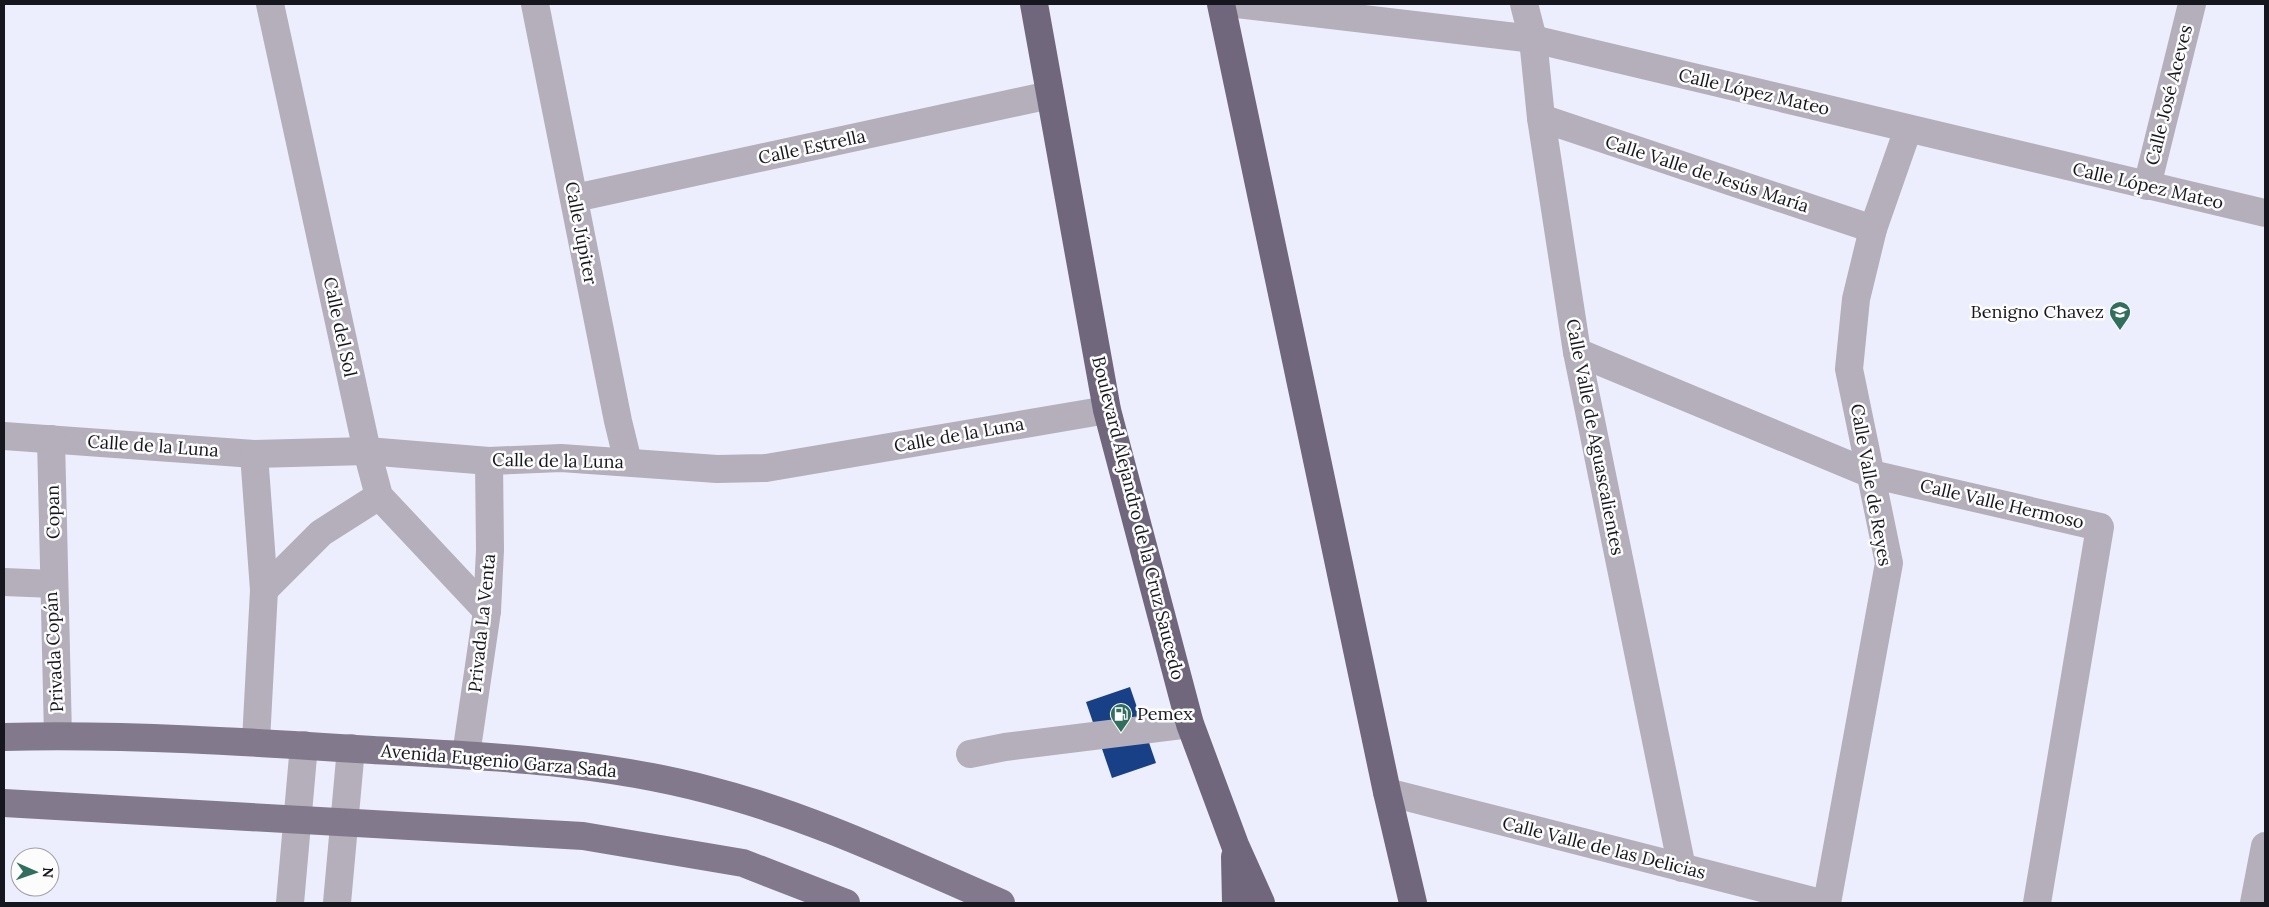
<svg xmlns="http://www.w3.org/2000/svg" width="2269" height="907" font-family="Lora,serif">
	<rect width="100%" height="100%" fill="#edeefd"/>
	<path fill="#184086" d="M 1130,687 L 1156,763 L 1112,778 L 1086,702 Z"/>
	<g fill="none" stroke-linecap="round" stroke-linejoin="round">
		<g stroke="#b4afba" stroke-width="28">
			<path d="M 270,4 L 367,451 L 379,496 L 487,611"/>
			<path d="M 535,4 L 618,421 L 628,462"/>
			<path d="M 1237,4 L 1533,39 L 2265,213"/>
			<path d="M 1524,4 L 1533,39 L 1541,118 L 1577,352 L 1682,868"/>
			<path d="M 1541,118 L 1873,229"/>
			<path d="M 2147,186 L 2192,4"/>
			<path d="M 575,198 L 1050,95"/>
			<path d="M 1577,352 L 1871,474 L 2100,527 L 2037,903"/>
			<path d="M 4,436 L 254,454 L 367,451 L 489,461 L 561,458 L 717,469 L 766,468 L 1107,410"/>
			<path d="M 51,439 L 58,736"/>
			<path d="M 254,454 L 264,590 L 256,741"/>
			<path d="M 4,582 L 54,584"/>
			<path d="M 264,590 L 321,533 L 379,496"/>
			<path d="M 970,754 L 1005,747 L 1190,724"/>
			<path d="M 466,755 L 487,611 L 490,550 L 489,461"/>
			<path d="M 1387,792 L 1821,903"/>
			<path d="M 290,903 L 304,745"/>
			<path d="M 337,903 L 351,748"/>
			<path d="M 1827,903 L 1889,563 L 1849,369 L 1856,299 L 1873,229 L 1908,129"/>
			<path d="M 2254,903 L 2265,846"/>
		</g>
		<g stroke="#827a8c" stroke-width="28">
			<path d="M 4,737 C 127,734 250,742 373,750 C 486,756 600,761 709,790 C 811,816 906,862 1001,903"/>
			<path d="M 4,803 L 583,836 L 743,863 L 846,903"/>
		</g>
		<g stroke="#70677c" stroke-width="28">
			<path d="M 1034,4 L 1107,410 L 1190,724 L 1235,845 L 1261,903"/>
			<path d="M 1221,4 L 1387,792 L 1413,903"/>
			<path d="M 1235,857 L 1236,903"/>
		</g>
	</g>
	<defs>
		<g id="school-pin" transform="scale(1.125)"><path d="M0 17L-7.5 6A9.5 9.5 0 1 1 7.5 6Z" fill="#306f5e" stroke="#fcfcfc"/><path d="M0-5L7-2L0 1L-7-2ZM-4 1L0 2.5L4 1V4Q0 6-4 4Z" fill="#fff"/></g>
		<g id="fuel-pin" transform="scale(1.125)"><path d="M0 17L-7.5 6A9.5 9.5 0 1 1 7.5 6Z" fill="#306f5e" stroke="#fcfcfc"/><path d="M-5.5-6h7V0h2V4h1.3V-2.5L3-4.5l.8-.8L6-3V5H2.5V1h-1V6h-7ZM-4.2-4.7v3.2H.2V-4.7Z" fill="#fff"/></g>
	</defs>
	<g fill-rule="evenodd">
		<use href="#school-pin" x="2120" y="312"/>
		<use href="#fuel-pin" x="1121" y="714"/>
	</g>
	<g text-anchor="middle" stroke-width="5" stroke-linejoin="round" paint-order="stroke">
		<g font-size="18" fill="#16161e" stroke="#fcfcfc">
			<text transform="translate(1754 92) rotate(13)" y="6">Calle López Mateo</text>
			<text transform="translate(2169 95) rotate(-76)" y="6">Calle José Aceves</text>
			<text transform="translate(812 147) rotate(-12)" y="6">Calle Estrella</text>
			<text transform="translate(1707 174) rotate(18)" y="6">Calle Valle de Jesús María</text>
			<text transform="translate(2148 186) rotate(13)" y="6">Calle López Mateo</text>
			<text transform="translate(581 233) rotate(79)" y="6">Calle Júpiter</text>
			<text transform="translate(340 327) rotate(78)" y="6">Calle del Sol</text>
			<text transform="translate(959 435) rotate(-10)" y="6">Calle de la Luna</text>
			<text transform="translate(1595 437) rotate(79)" y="6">Calle Valle de Aguascalientes</text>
			<text transform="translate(153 446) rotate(4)" y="6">Calle de la Luna</text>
			<text transform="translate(558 461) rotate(1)" y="6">Calle de la Luna</text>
			<text transform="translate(1871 485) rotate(80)" y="6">Calle Valle de Reyes</text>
			<text transform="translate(2002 504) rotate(13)" y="6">Calle Valle Hermoso</text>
			<text transform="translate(53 512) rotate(-91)" y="6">Copan</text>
			<text transform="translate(1138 518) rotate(76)" y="6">Boulevard Alejandro de la Cruz Saucedo</text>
			<text transform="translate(482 623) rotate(-84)" y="6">Privada La Venta</text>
			<text transform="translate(54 652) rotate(-93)" y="6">Privada Copán</text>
			<text transform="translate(499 761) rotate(5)" y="6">Avenida Eugenio Garza Sada</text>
			<text transform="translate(1604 848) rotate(14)" y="6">Calle Valle de las Delicias</text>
		</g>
		<g font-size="18" fill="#16161e" stroke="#fcfcfc" text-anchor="end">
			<text x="2104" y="318">Benigno Chavez</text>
			<text x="1137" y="720" text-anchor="start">Pemex</text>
		</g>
	</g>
	<rect width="2269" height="907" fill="none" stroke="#16161e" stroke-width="10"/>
	<g transform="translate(35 872) rotate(92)"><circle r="24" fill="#fcfcfc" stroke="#a0a0a3"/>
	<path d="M0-4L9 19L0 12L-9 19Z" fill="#306f5e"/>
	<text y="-8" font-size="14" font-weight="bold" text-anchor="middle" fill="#16161e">N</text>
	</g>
</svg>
